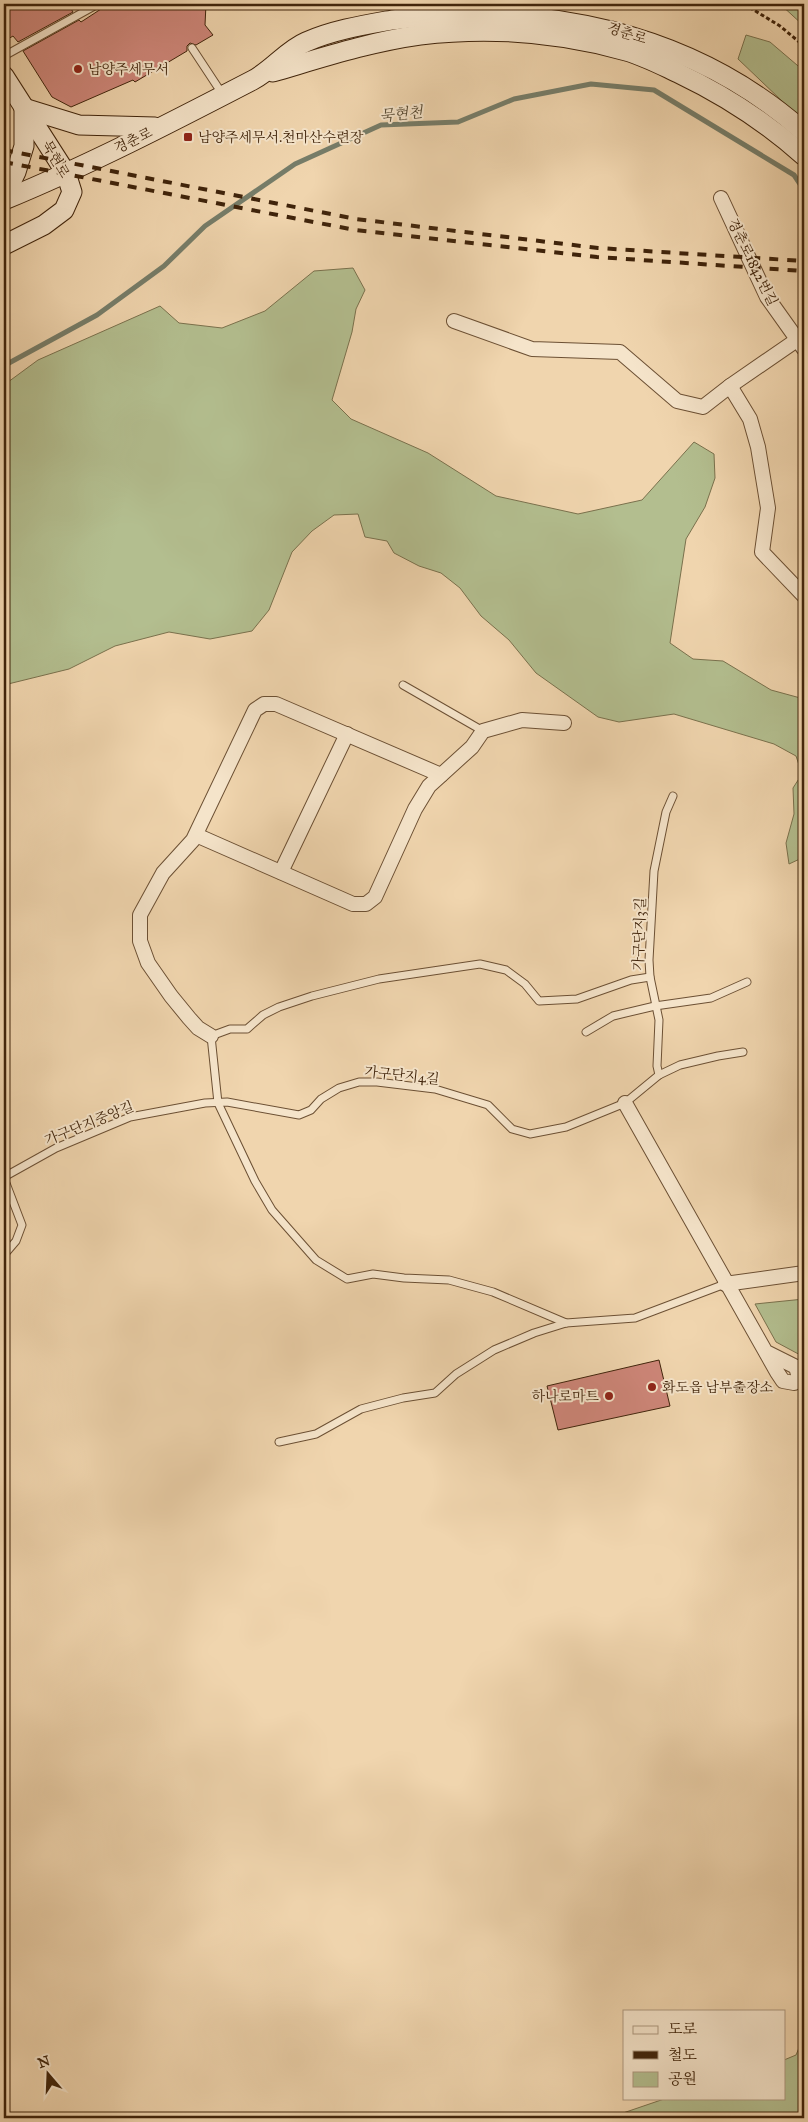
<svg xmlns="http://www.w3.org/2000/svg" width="808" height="2122" font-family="'IM FELL Great Primer','Noto Serif KR',serif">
	<rect width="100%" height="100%" fill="#f0d5ae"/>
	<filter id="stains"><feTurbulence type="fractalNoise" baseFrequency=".004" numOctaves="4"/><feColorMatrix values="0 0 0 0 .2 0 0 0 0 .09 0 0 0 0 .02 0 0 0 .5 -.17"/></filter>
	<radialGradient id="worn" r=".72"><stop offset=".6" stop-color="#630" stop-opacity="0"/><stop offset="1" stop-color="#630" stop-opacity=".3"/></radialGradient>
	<g fill="#b3be8f" stroke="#7a714d">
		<path d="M 780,4 L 804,4 L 804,26 Z"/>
		<path d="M 746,35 L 770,42 L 804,71 L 804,122 L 738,59 Z"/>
		<path d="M 353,268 L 365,290 L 356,309 L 352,332 L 332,400 L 351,419 L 428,453 L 496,496 L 578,514 L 642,500 L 694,442 L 714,454 L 715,478 L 705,507 L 686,539 L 670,643 L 693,659 L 723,661 L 771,690 L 804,699 L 804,857 L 789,864 L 786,843 L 794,814 L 793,788 L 802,774 L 796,756 L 774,744 L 674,714 L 619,722 L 598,717 L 536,673 L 509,640 L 481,616 L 460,588 L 441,573 L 419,566 L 394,553 L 387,541 L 365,537 L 358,514 L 334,515 L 312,531 L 292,552 L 269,610 L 252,631 L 210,639 L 169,632 L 115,646 L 69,669 L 4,685 L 4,385 L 38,360 L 160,306 L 179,323 L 222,328 L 265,311 L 314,271 Z"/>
		<path d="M 804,1299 L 804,1357 L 776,1342 L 755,1304 Z"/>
		<path d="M 804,2036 L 804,2118 L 625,2118 L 623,2113 L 667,2098 L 784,2098 L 784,2060 L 796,2055 Z"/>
	</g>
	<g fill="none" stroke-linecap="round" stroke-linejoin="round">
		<path stroke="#767d69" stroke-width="5" d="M 4,364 L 9,363 L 97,315 L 164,266 L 205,226 L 295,164 L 381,125 L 458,122 L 514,99 L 591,84 L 654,90 L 794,175 L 804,190"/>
	</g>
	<g fill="#ce8679" stroke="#40240b">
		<path d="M 4,4 L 68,4 L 73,12 L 18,42 L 13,36 L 8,39 L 4,32 Z"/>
		<path d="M 206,4 L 205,25 L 213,35 L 196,45 L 190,43 L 187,46 L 187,51 L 135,82 L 133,80 L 71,107 L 52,97 L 23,51 L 79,20 L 81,22 L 101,9 Z"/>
		<path d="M 659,1360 L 670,1406 L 558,1430 L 547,1386 Z"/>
	</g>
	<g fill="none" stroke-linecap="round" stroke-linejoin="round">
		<g stroke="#6c5034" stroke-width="9">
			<g id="lane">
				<path d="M 192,48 L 223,95"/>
				<path d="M 4,56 L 98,4"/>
				<path d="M 403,685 L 483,731"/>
				<path d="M 586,1032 L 613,1016 L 655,1006 L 711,998 L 747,982"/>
				<path d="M 659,1075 L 657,1066 L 659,1020 L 650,977 L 649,960 L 654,871 L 666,812 L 673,796"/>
				<path d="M 4,1177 L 56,1148 L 130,1117 L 205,1103 L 227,1102 L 299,1115 L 311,1110 L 321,1099 L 339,1088 L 359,1082 L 377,1082 L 435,1089 L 488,1105 L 512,1129 L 530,1134 L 566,1127 L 625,1103 L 659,1075 L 680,1065 L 718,1056 L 743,1052"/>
				<path d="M 4,1178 L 22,1225 L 16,1241 L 4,1255"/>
				<path d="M 566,1323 L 493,1292 L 449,1280 L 404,1278 L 373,1274 L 347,1279 L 316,1260 L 272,1210 L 255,1181 L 218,1103 L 211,1036 L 230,1029 L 247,1029 L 263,1015 L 279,1007 L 312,996 L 379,979 L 480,964 L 506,970 L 525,984 L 539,1001 L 577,999 L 631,980 L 650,977"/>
				<path d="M 279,1442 L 316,1434 L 361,1409 L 403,1398 L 435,1393 L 456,1374 L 494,1350 L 534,1333 L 566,1323 L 635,1318 L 725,1284"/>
			</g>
		</g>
		<g stroke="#6c5034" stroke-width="16">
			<g id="street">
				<path d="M 721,198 L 767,297 L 804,349"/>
				<path d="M 454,321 L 532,349 L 620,352 L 677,401 L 703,407 L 730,386 L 804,335"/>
				<path d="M 730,386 L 750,419 L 758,447 L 768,508 L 762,552 L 804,596"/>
				<path d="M 196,835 L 353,904 L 366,904 L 375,897 L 415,809 L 429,786 L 472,747 L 483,731 L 522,720 L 564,723"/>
				<path d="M 281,872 L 347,734"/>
				<path d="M 211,1036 L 198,1028 L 189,1018 L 171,996 L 148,963 L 140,941 L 140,915 L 163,873 L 193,840 L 255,710 L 264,704 L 276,704 L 441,775"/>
				<path d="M 625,1103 L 777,1372 L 783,1381 L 794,1383 L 799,1378 L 796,1367 L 766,1352"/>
				<path d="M 725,1284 L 804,1273"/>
			</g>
		</g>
		<g stroke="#40240b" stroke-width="21">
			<g id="secondary">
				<path d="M 273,72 C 321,58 369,42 420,35 C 488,27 559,32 626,51 C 644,56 661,65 678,73 C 724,95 766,122 804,156"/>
				<path d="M 4,76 L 66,173 L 72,192 L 64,210 L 44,225 L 4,245"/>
				<path d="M 24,108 L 79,125 L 155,127"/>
				<path d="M 4,197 L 16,172 L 24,146 L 24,108"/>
				<path d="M 4,200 C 89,165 172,122 253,80 C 272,70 287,50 306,42 C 333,30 364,25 392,20 C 539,0 692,32 804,132"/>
			</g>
		</g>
		<path stroke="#40240b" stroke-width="3" stroke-dasharray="4 2.5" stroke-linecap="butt" d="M 744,4 L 780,26 L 804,46"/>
		<use href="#lane" stroke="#f5e4ca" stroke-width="7"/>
		<use href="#street" stroke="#f5e4ca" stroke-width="14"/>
		<use href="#secondary" stroke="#f5e4ca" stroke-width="19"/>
		<g stroke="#40240b" stroke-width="4" stroke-dasharray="9 9" stroke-linecap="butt">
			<path d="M 4,150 L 356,219 L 598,248 L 804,261"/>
			<path d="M 4,162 L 355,230 L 597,257 L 804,271"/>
		</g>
	</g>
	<g fill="#8f2418" stroke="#f5e4ca" stroke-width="2">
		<circle cx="78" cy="69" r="5"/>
		<rect x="183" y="132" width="10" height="10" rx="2.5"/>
		<circle cx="652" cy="1387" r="5"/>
		<circle cx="609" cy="1396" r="5"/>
	</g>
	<g text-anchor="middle" stroke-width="4" stroke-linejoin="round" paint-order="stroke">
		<g font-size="14" fill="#40240b" stroke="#f5e4ca">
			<text transform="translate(627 33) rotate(18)" y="5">경춘로</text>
			<text transform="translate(133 140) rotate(-26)" y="5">경춘로</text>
			<text transform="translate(56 159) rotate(60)" y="5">묵현로</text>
			<text transform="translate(753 262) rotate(64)" y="5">경춘로1842번길</text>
			<text transform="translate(639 934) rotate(-88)" y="5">가구단지3길</text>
			<text transform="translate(402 1075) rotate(6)" y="5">가구단지4길</text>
			<text transform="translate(89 1123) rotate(-22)" y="5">가구단지중앙길</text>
		</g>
		<g font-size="14" fill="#40240b" stroke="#f5e4ca" text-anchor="start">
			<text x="88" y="74">남양주세무서</text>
			<text x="198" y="142">남양주세무서.천마산수련장</text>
			<text x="662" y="1392">화도읍 남부출장소</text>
			<text x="599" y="1401" text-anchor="end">하나로마트</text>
		</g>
		<g font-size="15" font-style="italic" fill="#564932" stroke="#f5e4ca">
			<text transform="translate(401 114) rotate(-6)" y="5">묵현천</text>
		</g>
	</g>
	<rect width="808" height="2122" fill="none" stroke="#f0d5ae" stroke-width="20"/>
	<rect x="5" y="5" width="798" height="2112" fill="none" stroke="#40240b" stroke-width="2.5"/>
	<rect x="10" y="10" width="788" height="2102" fill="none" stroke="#40240b"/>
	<rect x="623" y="2010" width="162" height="90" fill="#f5e4ca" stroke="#ad977e"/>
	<rect x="633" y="2026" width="25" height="8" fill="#f5e4ca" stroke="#ad977e"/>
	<text x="668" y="2034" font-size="15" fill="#40240b">도로</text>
	<rect x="633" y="2051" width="25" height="8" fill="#40240b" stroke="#ad977e"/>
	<text x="668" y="2060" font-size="15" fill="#40240b">철도</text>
	<rect x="633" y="2072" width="25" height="15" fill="#b3be8f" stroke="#ad977e"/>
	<text x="668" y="2084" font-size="15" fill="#40240b">공원</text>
	<g transform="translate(48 2074) rotate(341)" stroke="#f5e4ca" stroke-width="4" paint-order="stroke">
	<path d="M0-4L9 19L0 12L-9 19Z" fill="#40240b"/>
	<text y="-8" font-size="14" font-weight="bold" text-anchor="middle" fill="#40240b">N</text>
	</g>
	<rect width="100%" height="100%" filter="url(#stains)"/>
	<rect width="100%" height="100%" fill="url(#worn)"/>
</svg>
